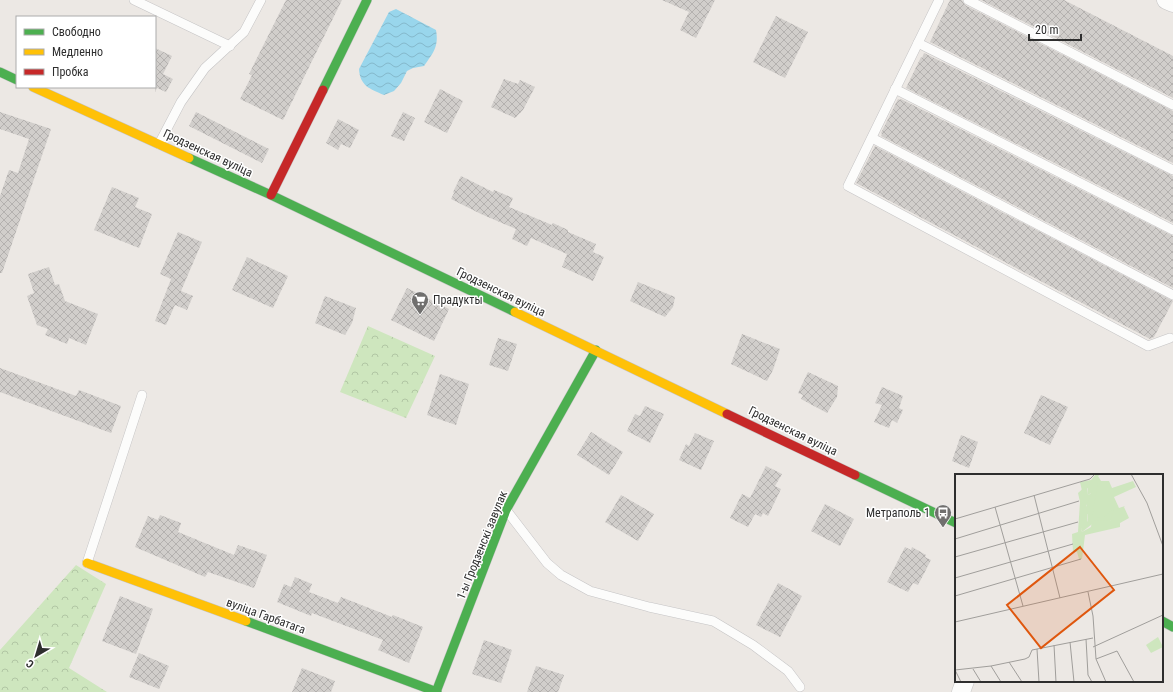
<svg xmlns="http://www.w3.org/2000/svg" width="1173" height="692" font-family="'Roboto Condensed',sans-serif">
	<defs>
		<pattern id="forest-crowns" width="20" height="18" patternUnits="userSpaceOnUse"><rect width="20" height="18" fill="#cee6be"/><path d="M2 6a3 3 0 1 1 6 0M12 15a3 3 0 1 1 6 0" fill="none" stroke="#b1c6a4"/></pattern>
		<pattern id="water-waves" width="16" height="10" patternUnits="userSpaceOnUse"><rect width="16" height="10" fill="#99d6ec"/><path d="M0 5q4-4 8 0t8 0" fill="none" stroke="#84b8cb"/></pattern>
		<pattern id="building-cross-hatch" width="8" height="8" patternUnits="userSpaceOnUse"><rect width="8" height="8" fill="#d1cecb"/><path d="M0 0l8 8M0 8l8-8" fill="none" stroke="#b4b1af"/></pattern>
	</defs>
	<rect width="100%" height="100%" fill="#ece8e4"/>
	<g fill="url(#forest-crowns)">
		<path d="M 368,326 L 435,356 L 406,418 L 340,392 Z"/>
		<path d="M 76,565 L 106,584 L 69,668 L 107,692 L 0,692 L 0,650 Z"/>
	</g>
	<path fill="url(#water-waves)" d="M 396,9 L 436,30 C 439,47 433,53 424,66 L 413,68 L 407,71 L 401,83 L 394,91 L 384,95 C 370,89 360,86 359,69 L 389,12 Z"/>
	<g fill="url(#building-cross-hatch)">
		<path d="M 286,0 L 342,0 L 283,120 L 240,99 L 252,75 L 249,74 Z"/>
		<path d="M 662,0 L 715,0 L 696,38 L 680,30 L 689,12 Z"/>
		<path d="M 950,0 L 962,0 L 965,5 L 1173,111 L 1173,163 L 930,42 Z"/>
		<path d="M 981,0 L 1064,0 L 1173,56 L 1173,98 Z"/>
		<path d="M 776,16 L 808,32 L 785,78 L 753,62 Z"/>
		<path d="M 155,48 L 172,56 L 163,74 L 173,79 L 166,92 L 157,88 L 155,92 Z"/>
		<path d="M 924,53 L 1173,176 L 1173,223 L 906,88 L 921,57 L 922,58 Z"/>
		<path d="M 504,79 L 518,84 L 520,80 L 535,87 L 523,110 L 515,118 L 491,107 Z"/>
		<path d="M 440,89 L 463,101 L 447,133 L 424,122 Z"/>
		<path d="M 898,99 L 900,100 L 901,99 L 1173,236 L 1173,288 L 881,136 L 882,134 L 881,133 Z"/>
		<path d="M 0,112 L 51,129 L 2,273 L 0,273 L 0,196 L 9,170 L 18,173 L 29,139 L 0,129 Z"/>
		<path d="M 196,112 L 269,149 L 262,163 L 189,126 Z"/>
		<path d="M 403,112 L 415,118 L 404,141 L 391,136 Z"/>
		<path d="M 338,119 L 359,130 L 350,148 L 341,144 L 338,150 L 326,143 Z"/>
		<path d="M 875,146 L 1173,301 L 1154,337 L 1150,339 L 856,183 Z"/>
		<path d="M 461,176 L 493,192 L 494,190 L 513,198 L 509,207 L 552,225 L 553,223 L 568,230 L 568,232 L 596,244 L 593,252 L 604,257 L 593,281 L 562,267 L 567,254 L 531,238 L 527,246 L 512,239 L 516,229 L 481,214 L 451,199 L 454,193 L 453,192 Z"/>
		<path d="M 112,187 L 139,198 L 135,207 L 152,214 L 139,248 L 94,230 Z"/>
		<path d="M 178,232 L 202,242 L 181,291 L 193,296 L 187,310 L 175,305 L 166,325 L 155,321 L 171,279 L 160,274 Z"/>
		<path d="M 247,257 L 288,276 L 273,308 L 232,290 Z"/>
		<path d="M 49,267 L 55,285 L 59,284 L 65,301 L 98,314 L 86,345 L 69,338 L 67,344 L 45,335 L 48,329 L 37,325 L 27,296 L 34,293 L 28,274 Z"/>
		<path d="M 638,282 L 675,297 L 673,307 L 665,317 L 630,301 Z"/>
		<path d="M 407,288 L 449,309 L 434,341 L 391,320 Z"/>
		<path d="M 325,296 L 356,308 L 352,323 L 345,335 L 315,323 Z"/>
		<path d="M 742,334 L 780,349 L 773,370 L 767,381 L 731,364 Z"/>
		<path d="M 498,338 L 517,344 L 508,371 L 489,365 Z"/>
		<path d="M 0,368 L 76,396 L 79,390 L 121,406 L 111,433 L 0,392 Z"/>
		<path d="M 808,372 L 838,386 L 837,397 L 827,413 L 801,399 L 803,395 L 798,393 Z"/>
		<path d="M 440,374 L 469,384 L 456,425 L 427,415 Z"/>
		<path d="M 882,387 L 903,396 L 899,408 L 903,410 L 897,423 L 892,420 L 889,428 L 874,422 L 882,405 L 875,403 Z"/>
		<path d="M 1041,395 L 1068,407 L 1050,445 L 1024,433 Z"/>
		<path d="M 645,406 L 664,414 L 650,443 L 627,431 L 635,414 L 640,416 Z"/>
		<path d="M 591,432 L 623,452 L 609,475 L 577,455 Z"/>
		<path d="M 695,433 L 714,441 L 701,470 L 679,460 L 686,444 L 689,446 Z"/>
		<path d="M 961,435 L 978,442 L 969,468 L 952,461 Z"/>
		<path d="M 766,466 L 782,474 L 775,486 L 781,489 L 768,516 L 763,513 L 761,517 L 755,514 L 748,527 L 730,518 L 742,494 L 750,498 Z"/>
		<path d="M 621,495 L 654,514 L 638,541 L 605,522 Z"/>
		<path d="M 825,504 L 854,519 L 840,546 L 811,531 Z"/>
		<path d="M 160,515 L 181,523 L 178,532 L 234,555 L 238,545 L 267,555 L 254,588 L 208,572 L 205,577 L 135,547 L 148,516 L 158,520 Z"/>
		<path d="M 905,547 L 911,550 L 912,547 L 926,555 L 925,557 L 931,560 L 918,585 L 913,583 L 908,592 L 887,582 Z"/>
		<path d="M 295,577 L 312,584 L 309,592 L 338,603 L 341,597 L 392,617 L 393,615 L 423,627 L 409,663 L 378,650 L 383,640 L 312,613 L 311,616 L 277,602 L 284,584 L 291,587 Z"/>
		<path d="M 778,583 L 802,596 L 780,637 L 756,625 Z"/>
		<path d="M 120,596 L 153,609 L 136,654 L 102,641 Z"/>
		<path d="M 484,640 L 512,650 L 501,683 L 472,674 Z"/>
		<path d="M 139,653 L 169,666 L 159,689 L 129,677 Z"/>
		<path d="M 536,666 L 564,675 L 558,692 L 527,692 Z"/>
		<path d="M 302,668 L 335,681 L 331,692 L 292,692 Z"/>
	</g>
	<g fill="none" stroke-linecap="round" stroke-linejoin="round">
		<g stroke="#c5c4c5" stroke-width="10">
			<g id="lane">
				<path d="M 134,0 L 230,46"/>
				<path d="M 939,0 L 848,186 L 1148,346 L 1170,338"/>
				<path d="M 968,0 L 1173,105"/>
				<path d="M 918,43 L 1173,170"/>
				<path d="M 895,89 L 1173,230"/>
				<path d="M 872,138 L 1173,295"/>
				<path d="M 159,144 L 181,102 L 205,68 L 244,32 L 261,0"/>
				<path d="M 507,511 L 547,563 L 561,575 L 590,591 L 649,607 L 713,621 L 753,645 L 788,671 L 800,687"/>
				<path d="M 87,563 L 142,395"/>
			</g>
		</g>
		<g stroke="#c5c4c5" stroke-width="19">
			<g id="street">
				<path d="M 1166,0 L 1173,3"/>
				<path d="M 961,692 L 965,681"/>
			</g>
		</g>
		<g stroke="#c5c4c5" stroke-width="10">
			<g id="fast">
				<path d="M 0,72 L 17,80"/>
				<path d="M 323,90 L 367,0"/>
				<path d="M 189,158 L 271,195 L 515,312"/>
				<path d="M 855,475 L 956,523"/>
				<path d="M 246,621 L 437,692"/>
				<path d="M 1162,621 L 1173,627"/>
				<path d="M 436,692 L 506,510 L 596,350"/>
			</g>
		</g>
		<g stroke="#c5c4c5" stroke-width="10">
			<g id="slow">
				<path d="M 33,87 L 189,158"/>
				<path d="M 515,312 L 727,414"/>
				<path d="M 87,563 L 246,621"/>
			</g>
		</g>
		<g stroke="#c5c4c5" stroke-width="10">
			<g id="jam">
				<path d="M 271,195 L 323,90"/>
				<path d="M 727,414 L 855,475"/>
			</g>
		</g>
		<use href="#lane" stroke="#fcfcfb" stroke-width="9"/>
		<use href="#street" stroke="#fcfcfb" stroke-width="18"/>
		<use href="#fast" stroke="#4caf50" stroke-width="9"/>
		<use href="#slow" stroke="#ffc107" stroke-width="9"/>
		<use href="#jam" stroke="#c62828" stroke-width="9"/>
	</g>
	<defs>
		<g id="supermarket-pin" transform="scale(0.9)"><path d="M0 17L-7.5 6A9.5 9.5 0 1 1 7.5 6Z" fill="#706f6e" stroke="#fff"/><path d="M-6-5.5h2.5l.6 2H6L4.5 2H-2.5L-4.4-4H-6ZM-1.5 3.2a1.3 1.3 0 1 0 .1 0ZM3 3.2a1.3 1.3 0 1 0 .1 0Z" fill="#fff"/></g>
		<g id="bus-pin" transform="scale(0.9)"><path d="M0 17L-7.5 6A9.5 9.5 0 1 1 7.5 6Z" fill="#706f6e" stroke="#fff"/><path d="M-5-6H5V4H4V6H2V4H-2V6H-4V4H-5ZM-3.5-4V0h7V-4ZM-3.5 1.2v1.5H-2V1.2ZM2 1.2v1.5H3.5V1.2Z" fill="#fff"/></g>
	</defs>
	<g fill-rule="evenodd">
		<use href="#supermarket-pin" x="420" y="300"/>
		<use href="#bus-pin" x="943" y="513"/>
	</g>
	<g text-anchor="middle" stroke-width="3" stroke-linejoin="round" paint-order="stroke">
		<g font-size="12" fill="#2e2e2e" stroke="#fff">
			<text transform="translate(208 153) rotate(25)" y="4">Гродзенская вуліца</text>
			<text transform="translate(501 292) rotate(26)" y="4">Гродзенская вуліца</text>
			<text transform="translate(793 431) rotate(26)" y="4">Гродзенская вуліца</text>
			<text transform="translate(482 545) rotate(-68)" y="4">1-ы Гродзенскі завулак</text>
			<text transform="translate(266 616) rotate(20)" y="4">вуліца Гарбатага</text>
		</g>
		<g font-size="12" fill="#2e2e2e" stroke="#fff" text-anchor="start">
			<text x="433" y="304">Прадукты</text>
			<text x="930" y="517" text-anchor="end">Метраполь 1</text>
		</g>
	</g>
	<g transform="translate(955 474)">
		<rect width="208" height="208" fill="#ece8e4"/>
		<path d="M 141,0 L 146,0 L 143,2 L 146,7 L 143,7 L 157,36 L 157,14 L 178,7 L 181,13 L 159,23 L 164,34 L 170,32 L 155,47 L 141,47 L 127,58 L 126,55 L 133,47 L 131,27 L 136,19 L 133,21 L 133,14 L 127,17 L 125,8 L 136,6 ZM 203,163 L 208,173 L 196,179 L 191,171 Z" fill="#cee6be"/>
		<path d="M 132,11 L 133,21 L 137,19 L 131,32 L 136,34 L 135,40 L 132,40 L 133,52 L 126,55 L 127,58 L 136,53 L 137,46 L 155,47 L 159,36 L 169,33 L 174,44 L 165,49 L 165,53 L 130,61 L 127,85 L 124,85 L 122,78 L 118,78 L 117,60 L 123,58 L 125,28 L 123,19 Z" fill="#cee6be"/>
		<path d="M 143,7 L 154,7 L 157,14 L 157,36 L 149,43 L 137,44 Z" fill="#cee6be"/>
		<path fill="none" stroke="#a09e9b" stroke-width="1" d="M 176,0 L 192,29 L 208,72M 79,21 L 105,124M 40,33 L 68,132M 0,45 L 135,5 L 140,0M 0,65 L 124,27M 0,83 L 123,48M 0,104 L 118,70M 133,118 L 138,142 L 141,185 L 151,208M 0,122 L 126,85M 0,148 L 208,100M 131,165 L 133,201 L 137,208M 115,168 L 119,208M 99,171 L 101,208M 138,173 L 208,141M 82,175 L 84,208M 141,185 L 162,177 L 179,208M 54,188 L 67,208M 36,192 L 46,208M 18,195 L 26,208M 0,196 L 36,192 L 70,185 L 74,183 L 77,176 L 138,164M 0,196 L 6,208"/>
		<path fill="#df570e" fill-opacity="0.15" stroke="#df570e" stroke-width="2" d="M 125,73 L 159,116 L 86,174 L 52,131 Z"/>
		<rect width="208" height="208" fill="none" stroke="#2e2e2e" stroke-width="2"/>
	</g>
	<rect x="16" y="16" width="140" height="72" fill="#ffffff" stroke="#ababab"/>
	<rect x="24" y="29" width="20" height="6" fill="#4caf50" stroke="#ababab"/>
	<text x="52" y="36" font-size="12" fill="#2e2e2e">Свободно</text>
	<rect x="24" y="49" width="20" height="6" fill="#ffc107" stroke="#ababab"/>
	<text x="52" y="56" font-size="12" fill="#2e2e2e">Медленно</text>
	<rect x="24" y="69" width="20" height="6" fill="#c62828" stroke="#ababab"/>
	<text x="52" y="76" font-size="12" fill="#2e2e2e">Пробка</text>
	<g transform="translate(36 656) rotate(218)" stroke="#ffffff" stroke-width="3" paint-order="stroke">
	<path d="M0-3L7 15L0 10L-7 15Z" fill="#2e2e2e"/>
	<text y="-6" font-size="11" font-weight="bold" text-anchor="middle" fill="#2e2e2e">С</text>
	</g>
	<path d="M1029 34v6h52v-6" fill="none" stroke="#2e2e2e" stroke-width="2"/>
	<text x="1035" y="34" font-size="12" fill="#2e2e2e" stroke="#ffffff" stroke-width="3" paint-order="stroke">20 m</text>
</svg>
